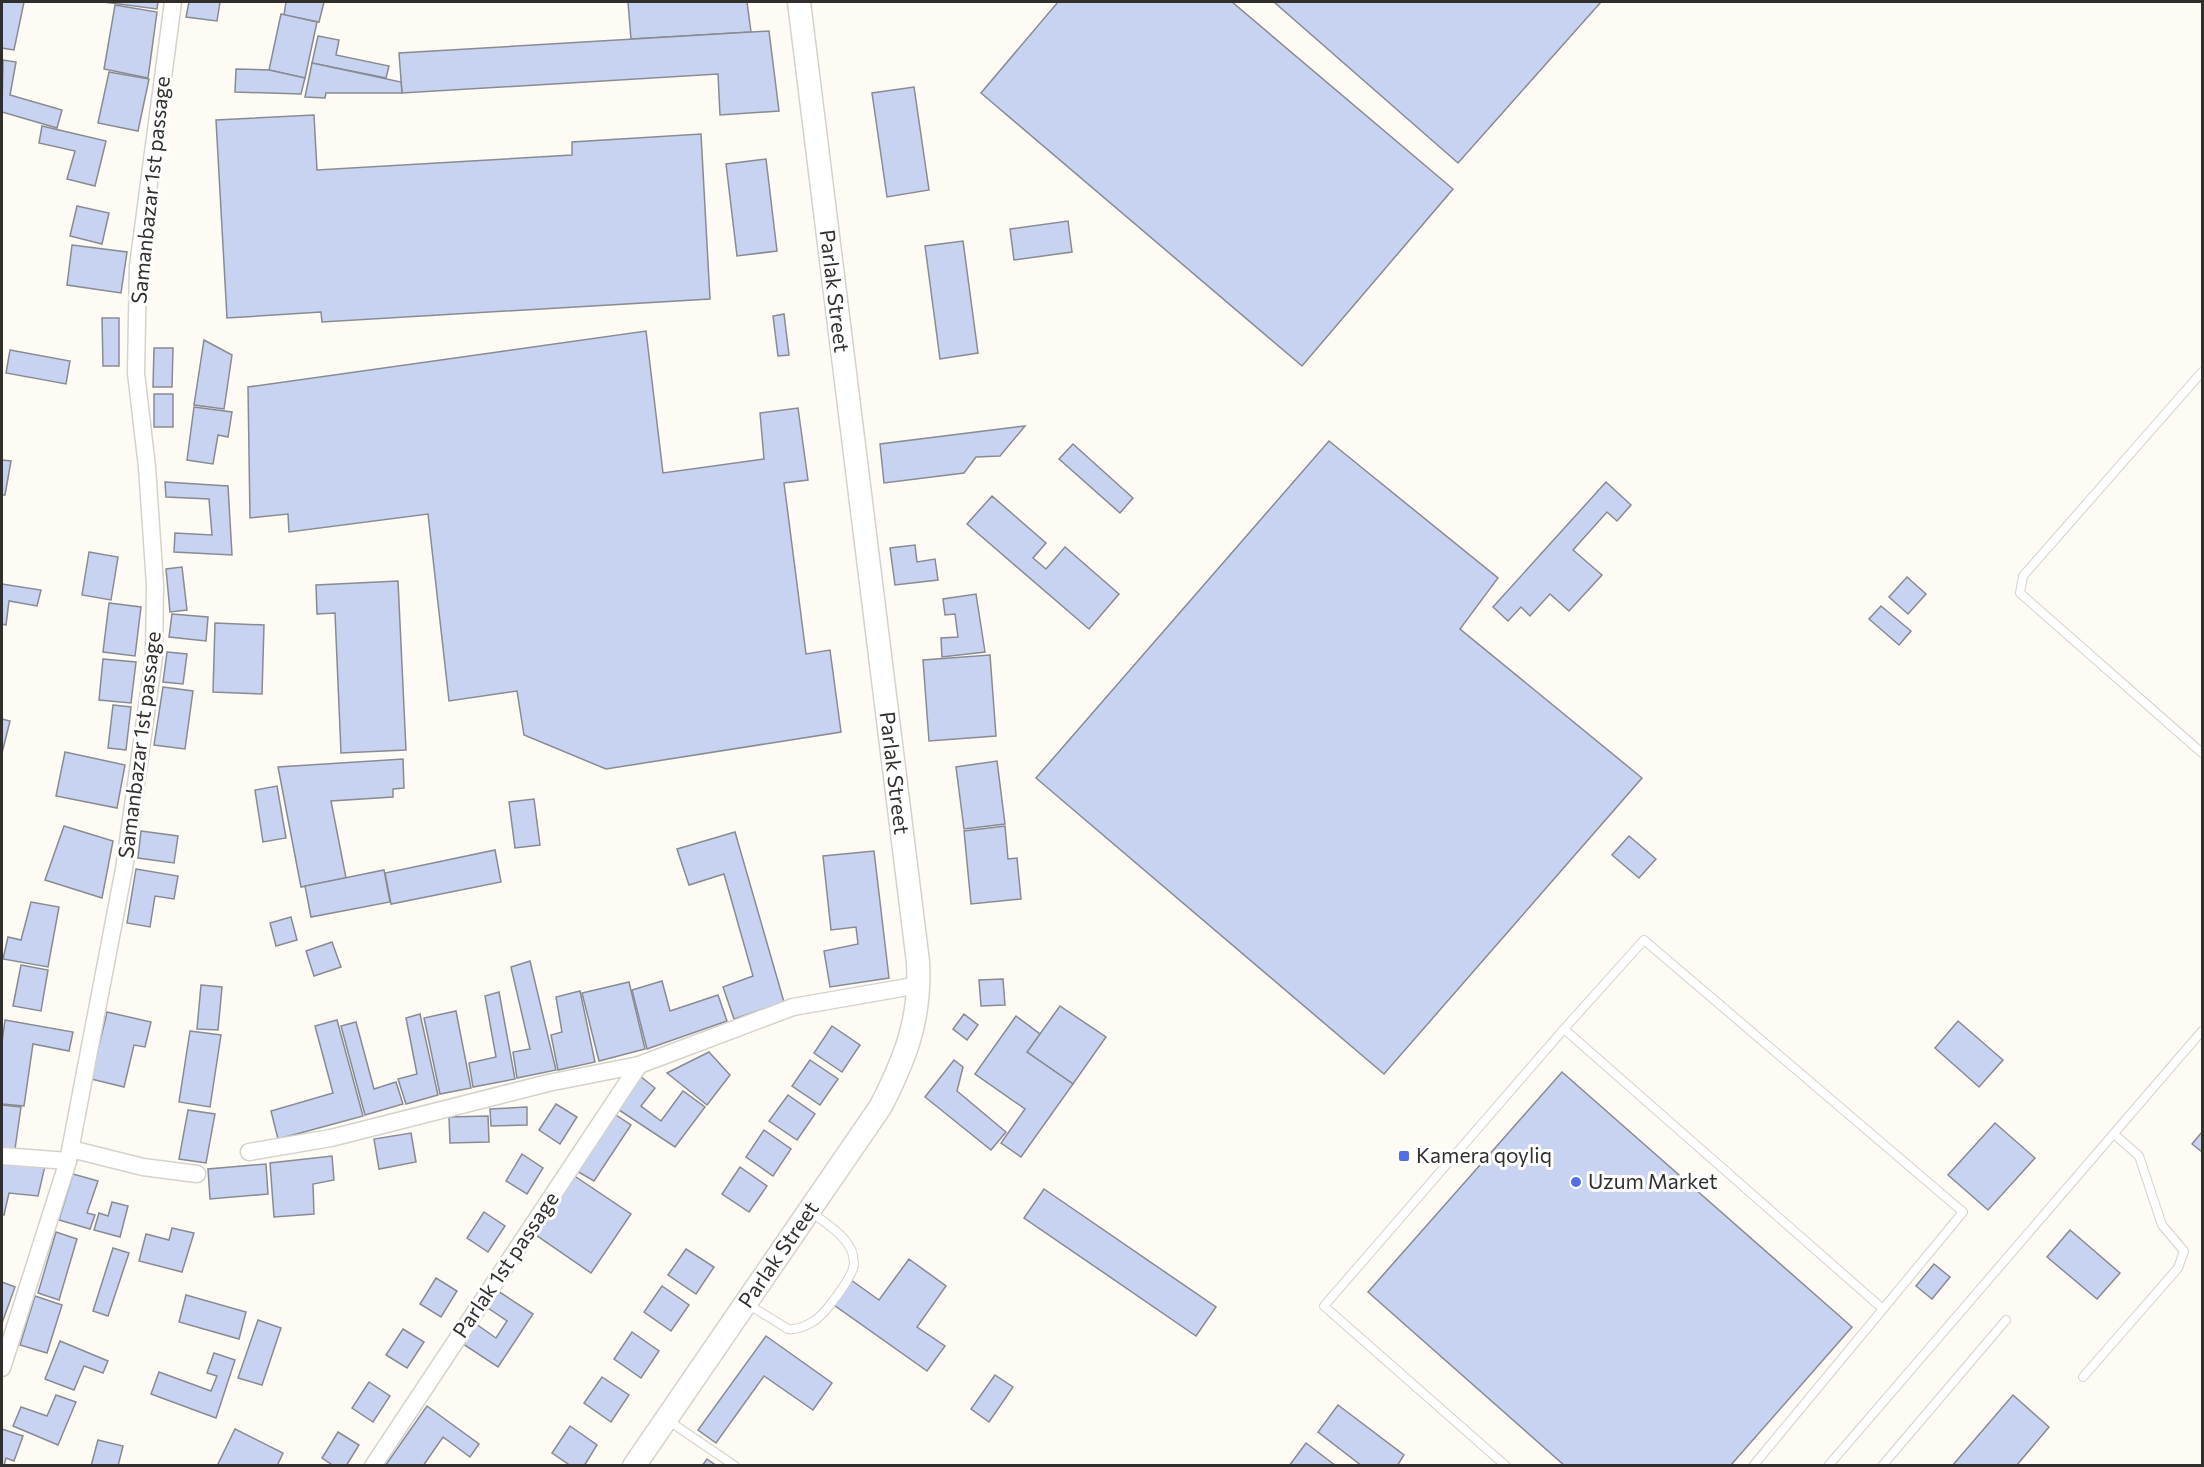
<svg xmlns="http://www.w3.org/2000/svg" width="2204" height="1467" font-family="Commissioner,sans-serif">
	<rect width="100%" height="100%" fill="#fefbf4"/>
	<g fill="#c8d3f2" stroke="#898b92" stroke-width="1.5">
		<path d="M 2,2 L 24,2 L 14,50 L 2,48 Z"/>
		<path d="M 103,2 L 158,2 L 157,9 Z"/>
		<path d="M 189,2 L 220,2 L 217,21 L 186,17 Z"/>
		<path d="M 286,2 L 324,2 L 319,22 L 284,15 Z"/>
		<path d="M 628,2 L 747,2 L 751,32 L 631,39 Z"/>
		<path d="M 1058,2 L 1232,2 L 1453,189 L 1302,366 L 981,93 Z"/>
		<path d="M 1274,2 L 1601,2 L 1458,163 Z"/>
		<path d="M 115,5 L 157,12 L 148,78 L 104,69 Z"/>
		<path d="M 281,14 L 317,22 L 305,78 L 269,70 Z"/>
		<path d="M 769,31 L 779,111 L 720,115 L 718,74 L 402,93 L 399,53 Z"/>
		<path d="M 318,36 L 339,40 L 336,55 L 389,66 L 386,78 L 312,63 Z"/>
		<path d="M 3,60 L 16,62 L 10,95 L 62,110 L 57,128 L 2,112 Z"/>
		<path d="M 312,63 L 401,82 L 402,93 L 326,93 L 325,98 L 305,97 Z"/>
		<path d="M 236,69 L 269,70 L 305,78 L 301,94 L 235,92 Z"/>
		<path d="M 109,72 L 149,79 L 138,131 L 98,123 Z"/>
		<path d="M 914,87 L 929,190 L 887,197 L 872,93 Z"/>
		<path d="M 314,115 L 317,170 L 572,155 L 572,142 L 701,134 L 710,299 L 322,322 L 321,312 L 227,318 L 216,120 Z"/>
		<path d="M 42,126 L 106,141 L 95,186 L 67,179 L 75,151 L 39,143 Z"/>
		<path d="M 766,159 L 777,251 L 737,256 L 726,164 Z"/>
		<path d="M 77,206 L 109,213 L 102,244 L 70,236 Z"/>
		<path d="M 1068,221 L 1072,252 L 1014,260 L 1010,229 Z"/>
		<path d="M 963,241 L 978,353 L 940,359 L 925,246 Z"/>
		<path d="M 72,245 L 127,252 L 121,293 L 67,285 Z"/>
		<path d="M 784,314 L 789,355 L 778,356 L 773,316 Z"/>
		<path d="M 102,318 L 119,318 L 119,366 L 103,366 Z"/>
		<path d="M 646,331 L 663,473 L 764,459 L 760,413 L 798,408 L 808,480 L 784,483 L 806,654 L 830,650 L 841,732 L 606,769 L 524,735 L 517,691 L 449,701 L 428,514 L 289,532 L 288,514 L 250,518 L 248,387 Z"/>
		<path d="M 204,340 L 232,355 L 224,409 L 194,405 Z"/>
		<path d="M 154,348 L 173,348 L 172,387 L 153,387 Z"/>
		<path d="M 10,350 L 70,361 L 66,384 L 6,373 Z"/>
		<rect x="154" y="394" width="19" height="33"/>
		<path d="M 194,407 L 232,412 L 228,437 L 218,435 L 213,464 L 187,460 Z"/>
		<path d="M 1025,426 L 1000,456 L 976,457 L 964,473 L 884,483 L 880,444 Z"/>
		<path d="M 1329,441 L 1498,578 L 1460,629 L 1642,778 L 1384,1074 L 1036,778 Z"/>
		<path d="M 1073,444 L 1133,498 L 1120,513 L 1059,459 Z"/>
		<path d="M 2,460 L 11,461 L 5,495 L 2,495 Z"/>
		<path d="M 165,482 L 228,486 L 232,555 L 174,552 L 175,533 L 212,535 L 209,499 L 166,497 Z"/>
		<path d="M 1606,482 L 1631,505 L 1617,521 L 1607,512 L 1573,550 L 1602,575 L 1569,611 L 1550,594 L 1530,616 L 1521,607 L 1508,621 L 1493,607 Z"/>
		<path d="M 992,496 L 1046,543 L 1033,558 L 1046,569 L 1065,547 L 1119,594 L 1089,629 L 967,524 Z"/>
		<path d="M 915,545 L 917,562 L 935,559 L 938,580 L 895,585 L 890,548 Z"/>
		<path d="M 89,552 L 118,557 L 111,600 L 82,595 Z"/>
		<path d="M 182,567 L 187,610 L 170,612 L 166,569 Z"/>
		<path d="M 1907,577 L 1926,594 L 1908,614 L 1889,597 Z"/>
		<path d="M 398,581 L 406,750 L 341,753 L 335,613 L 317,614 L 316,585 Z"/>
		<path d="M 2,584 L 41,590 L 37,606 L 9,601 L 6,625 L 2,624 Z"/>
		<path d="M 976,594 L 985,652 L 942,657 L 941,638 L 958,637 L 955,614 L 945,615 L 943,599 Z"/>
		<path d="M 109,603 L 141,607 L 135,656 L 103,652 Z"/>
		<path d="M 1881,606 L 1911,631 L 1899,645 L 1869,619 Z"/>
		<path d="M 172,614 L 208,617 L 206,641 L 169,637 Z"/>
		<path d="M 215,623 L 264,625 L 262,694 L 213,692 Z"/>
		<path d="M 167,652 L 187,654 L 183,684 L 163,682 Z"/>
		<path d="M 990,655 L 996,736 L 929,741 L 923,660 Z"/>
		<path d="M 103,659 L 136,662 L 131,703 L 99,700 Z"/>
		<path d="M 163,687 L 193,691 L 185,749 L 154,745 Z"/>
		<path d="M 113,705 L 131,707 L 126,750 L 108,748 Z"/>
		<path d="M 2,719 L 10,721 L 2,753 Z"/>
		<path d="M 65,752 L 125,765 L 117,808 L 56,796 Z"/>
		<path d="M 403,759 L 404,788 L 393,789 L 393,797 L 331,801 L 346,878 L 301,887 L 278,767 Z"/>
		<path d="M 997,761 L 1005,824 L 964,829 L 956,767 Z"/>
		<path d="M 277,786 L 286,838 L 263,842 L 255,790 Z"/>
		<path d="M 534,799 L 540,845 L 515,848 L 509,802 Z"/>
		<path d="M 64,826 L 113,841 L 102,898 L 45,880 Z"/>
		<path d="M 1005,826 L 1008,859 L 1017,858 L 1021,899 L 971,904 L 964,831 Z"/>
		<path d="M 141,831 L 178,836 L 174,863 L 138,858 Z"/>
		<path d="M 735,832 L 784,1002 L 734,1019 L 723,987 L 753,976 L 724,874 L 689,885 L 677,849 Z"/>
		<path d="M 1629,836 L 1656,859 L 1639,878 L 1612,855 Z"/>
		<path d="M 495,850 L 501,882 L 391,904 L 385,873 Z"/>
		<path d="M 874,851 L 889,978 L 830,987 L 824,951 L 858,944 L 856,927 L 831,930 L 823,856 Z"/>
		<path d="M 136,869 L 178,876 L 174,899 L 155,896 L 150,927 L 127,923 Z"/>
		<path d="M 384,870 L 390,902 L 311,917 L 305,886 Z"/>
		<path d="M 31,902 L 59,907 L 48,967 L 3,959 L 8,937 L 21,940 Z"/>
		<path d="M 291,917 L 297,940 L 276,946 L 270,923 Z"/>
		<path d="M 332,942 L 341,967 L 314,976 L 306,951 Z"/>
		<path d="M 530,961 L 556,1070 L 517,1078 L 513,1052 L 530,1049 L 511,967 Z"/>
		<path d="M 21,965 L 48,970 L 41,1011 L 13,1006 Z"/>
		<path d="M 1003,979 L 1005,1005 L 981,1006 L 979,980 Z"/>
		<path d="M 662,981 L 670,1011 L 718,995 L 727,1021 L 647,1049 L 632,990 Z"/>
		<path d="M 629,982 L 645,1049 L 599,1061 L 582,993 Z"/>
		<path d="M 201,985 L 222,987 L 218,1030 L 197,1029 Z"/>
		<path d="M 580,991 L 595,1062 L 558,1070 L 551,1035 L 562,1032 L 556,997 Z"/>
		<path d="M 499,992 L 515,1079 L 473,1087 L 469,1063 L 496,1057 L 485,996 Z"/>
		<path d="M 1060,1006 L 1106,1037 L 1073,1084 L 1027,1052 Z"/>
		<path d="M 456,1011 L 471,1088 L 440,1094 L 424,1018 Z"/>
		<path d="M 107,1012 L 151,1022 L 145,1047 L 134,1045 L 124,1087 L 91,1079 Z"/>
		<path d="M 420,1014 L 438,1095 L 406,1104 L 398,1079 L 417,1074 L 406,1018 Z"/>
		<path d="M 964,1014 L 978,1025 L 967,1040 L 953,1029 Z"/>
		<path d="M 1016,1016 L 1040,1034 L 1027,1052 L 1073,1084 L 1021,1157 L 1001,1143 L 1025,1109 L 975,1074 Z"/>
		<path d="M 5,1020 L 73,1032 L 69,1051 L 33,1044 L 24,1106 L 2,1104 L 2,1042 Z"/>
		<path d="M 337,1020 L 363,1116 L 278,1139 L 271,1111 L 333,1093 L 315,1026 Z"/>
		<path d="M 1958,1021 L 2003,1060 L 1979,1087 L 1935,1048 Z"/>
		<path d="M 356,1022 L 374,1089 L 396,1082 L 403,1104 L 365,1115 L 341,1026 Z"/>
		<path d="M 832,1026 L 860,1045 L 842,1072 L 814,1053 Z"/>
		<path d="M 190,1031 L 221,1035 L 210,1107 L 179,1102 Z"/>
		<path d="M 709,1052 L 730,1075 L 707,1105 L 667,1073 Z"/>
		<path d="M 810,1060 L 838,1079 L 820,1105 L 792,1086 Z"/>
		<path d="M 954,1060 L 963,1067 L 957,1091 L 1006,1132 L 991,1150 L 925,1097 Z"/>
		<path d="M 1562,1072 L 1852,1327 L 1730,1466 L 1565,1466 L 1368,1292 Z"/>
		<path d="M 640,1076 L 655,1088 L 641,1106 L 661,1121 L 683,1091 L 705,1107 L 675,1147 L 616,1108 Z"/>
		<path d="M 788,1095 L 815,1114 L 797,1140 L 769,1121 Z"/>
		<path d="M 556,1104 L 577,1117 L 560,1144 L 539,1130 Z"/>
		<path d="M 2,1105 L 21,1107 L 14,1156 L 2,1154 Z"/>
		<path d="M 527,1107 L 527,1125 L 491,1126 L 490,1109 Z"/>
		<path d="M 188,1110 L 215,1114 L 206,1163 L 179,1159 Z"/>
		<path d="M 613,1113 L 631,1125 L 594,1181 L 575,1170 Z"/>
		<path d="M 488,1116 L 489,1142 L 450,1143 L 449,1117 Z"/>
		<path d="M 1995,1123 L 2035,1158 L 1988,1210 L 1948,1175 Z"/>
		<path d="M 764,1130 L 791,1149 L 773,1176 L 746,1157 Z"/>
		<path d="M 2202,1132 L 2202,1152 L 2192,1144 Z"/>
		<path d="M 411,1133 L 416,1162 L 379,1169 L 374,1139 Z"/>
		<path d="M 522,1154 L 543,1168 L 527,1194 L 506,1181 Z"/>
		<path d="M 332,1156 L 334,1180 L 313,1184 L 314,1214 L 274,1217 L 270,1163 Z"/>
		<path d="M 2,1161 L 45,1166 L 38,1196 L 9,1193 L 4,1215 L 2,1214 Z"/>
		<path d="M 266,1164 L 268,1194 L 210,1199 L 208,1169 Z"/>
		<path d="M 740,1167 L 767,1186 L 749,1212 L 722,1194 Z"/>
		<path d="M 73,1174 L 98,1181 L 87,1213 L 95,1215 L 90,1229 L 59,1220 Z"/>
		<path d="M 573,1175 L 631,1214 L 591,1273 L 533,1233 Z"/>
		<path d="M 1044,1189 L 1216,1307 L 1196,1336 L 1024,1218 Z"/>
		<path d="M 112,1202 L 128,1206 L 120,1237 L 94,1230 L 99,1213 L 108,1216 Z"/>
		<path d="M 484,1212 L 505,1226 L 488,1252 L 467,1238 Z"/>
		<path d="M 172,1228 L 194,1233 L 182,1272 L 139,1261 L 146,1234 L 169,1240 Z"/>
		<path d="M 2070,1230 L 2120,1273 L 2097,1299 L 2047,1257 Z"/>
		<path d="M 56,1232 L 77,1239 L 59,1300 L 38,1293 Z"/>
		<path d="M 113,1248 L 129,1253 L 108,1316 L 93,1311 Z"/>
		<path d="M 686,1249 L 714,1267 L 696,1294 L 668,1275 Z"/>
		<path d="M 909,1259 L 946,1286 L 917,1327 L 945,1346 L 927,1371 L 834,1305 L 851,1280 L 879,1300 Z"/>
		<path d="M 1934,1264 L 1950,1277 L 1932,1299 L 1916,1286 Z"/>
		<path d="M 436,1278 L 457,1291 L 441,1317 L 420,1304 Z"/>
		<path d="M 2,1282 L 15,1287 L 2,1323 Z"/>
		<path d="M 662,1286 L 689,1305 L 671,1331 L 644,1312 Z"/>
		<path d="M 498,1291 L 533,1314 L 498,1367 L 463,1344 L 476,1324 L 496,1338 L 507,1321 L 488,1308 Z"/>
		<path d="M 186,1295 L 246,1312 L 239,1339 L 179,1322 Z"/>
		<path d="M 35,1296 L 62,1305 L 47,1353 L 20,1345 Z"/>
		<path d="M 258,1320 L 281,1328 L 262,1385 L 238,1378 Z"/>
		<path d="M 403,1329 L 424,1342 L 407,1368 L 386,1355 Z"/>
		<path d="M 632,1332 L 659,1351 L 641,1378 L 614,1359 Z"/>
		<path d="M 766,1336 L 832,1383 L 813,1410 L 764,1376 L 716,1443 L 698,1430 Z"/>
		<path d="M 60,1341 L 108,1361 L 103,1373 L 84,1366 L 74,1390 L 45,1379 Z"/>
		<path d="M 214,1353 L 235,1360 L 216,1418 L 151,1394 L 159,1372 L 211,1391 L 217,1376 L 207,1373 Z"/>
		<path d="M 995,1375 L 1013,1387 L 989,1422 L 971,1409 Z"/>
		<path d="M 602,1377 L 629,1395 L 611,1422 L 584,1403 Z"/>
		<path d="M 369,1382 L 390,1396 L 373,1422 L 352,1408 Z"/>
		<path d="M 56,1395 L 76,1402 L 58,1445 L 13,1426 L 21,1407 L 47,1416 Z"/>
		<path d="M 2013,1395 L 2049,1427 L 2016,1466 L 1952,1466 Z"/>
		<path d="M 1338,1405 L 1404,1455 L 1397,1466 L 1362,1466 L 1318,1432 Z"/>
		<path d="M 427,1406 L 479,1444 L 470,1457 L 443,1437 L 423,1466 L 385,1466 Z"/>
		<path d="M 570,1426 L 597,1445 L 584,1466 L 571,1466 L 552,1453 Z"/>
		<path d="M 2,1429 L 23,1436 L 14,1461 L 6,1458 L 4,1466 L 2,1466 Z"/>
		<path d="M 235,1429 L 283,1453 L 277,1466 L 217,1466 Z"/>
		<path d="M 338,1432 L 359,1445 L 346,1466 L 334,1466 L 322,1458 Z"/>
		<path d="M 98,1440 L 123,1446 L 118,1466 L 91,1466 Z"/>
		<path d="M 1306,1443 L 1336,1466 L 1289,1466 Z"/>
		<path d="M 707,1459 L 717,1466 L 702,1466 Z"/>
	</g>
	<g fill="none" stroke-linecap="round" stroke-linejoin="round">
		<g stroke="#d5d2cb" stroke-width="10">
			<g id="lane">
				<path d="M 2202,372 L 2023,576 L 2020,593 L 2202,753"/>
				<path d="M 1564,1029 L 1644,940 L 1963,1212 L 1883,1309"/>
				<path d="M 746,1303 L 788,1329 C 797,1330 806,1326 814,1321 C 825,1314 853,1277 854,1264 C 854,1262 853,1257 853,1255 C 848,1236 826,1224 811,1212"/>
				<path d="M 2083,1377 L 2178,1268 L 2184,1251 L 2162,1225 L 2139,1156 L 2114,1134"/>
				<path d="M 666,1419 L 735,1466"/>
				<path d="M 1506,1466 L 1324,1306 L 1564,1029 L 1883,1309 L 1753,1466"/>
				<path d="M 1828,1466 L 2202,1031"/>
				<path d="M 1882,1466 L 2006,1320"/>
			</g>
		</g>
		<g stroke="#d5d2cb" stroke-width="19">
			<g id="street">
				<path d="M 71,1149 L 143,1167 L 197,1174"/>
				<path d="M 249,1152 L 331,1138 L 548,1083 L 639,1065 L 793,1007 L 919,985"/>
				<path d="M 2,1156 L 68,1161"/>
				<path d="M 2,1368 L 68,1161 L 124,869 L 154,657 L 155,585 L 147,467 L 136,373 L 138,266 L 173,2"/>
				<path d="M 373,1466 L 639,1065"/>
			</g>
		</g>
		<g stroke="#d5d2cb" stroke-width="25">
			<g id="secondary">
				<path id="s1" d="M 634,1466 L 881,1106 C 906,1057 921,1018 918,962 L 799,2"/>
			</g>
		</g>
		<use href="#lane" stroke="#fff" stroke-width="8"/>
		<use href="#street" stroke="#fff" stroke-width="16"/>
		<use href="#secondary" stroke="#fff" stroke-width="22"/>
	</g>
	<g fill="#536fe5" stroke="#fff" stroke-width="2">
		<rect x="1398" y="1150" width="12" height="12" rx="3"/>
		<circle cx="1576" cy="1182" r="6"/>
	</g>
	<g text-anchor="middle" stroke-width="6" stroke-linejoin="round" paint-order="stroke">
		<g font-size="21" fill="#302f2c" stroke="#fff">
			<text transform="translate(151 190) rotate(-84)" y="7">Samanbazar 1st passage</text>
			<text transform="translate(834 291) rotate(83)" y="7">Parlak Street</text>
			<text transform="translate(140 745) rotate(-83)" y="7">Samanbazar 1st passage</text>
			<text transform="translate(894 773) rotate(83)" y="7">Parlak Street</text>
			<text dy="7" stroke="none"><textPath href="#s1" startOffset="256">Parlak Street</textPath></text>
			<text transform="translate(506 1265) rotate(-56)" y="7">Parlak 1st passage</text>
		</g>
		<g font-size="21" fill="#302f2c" stroke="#fff" text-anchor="start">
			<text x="1416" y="1163">Kamera qoyliq</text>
			<text x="1588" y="1189">Uzum Market</text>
		</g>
	</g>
	<rect width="2204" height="1467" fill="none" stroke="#302f2c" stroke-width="6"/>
</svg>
